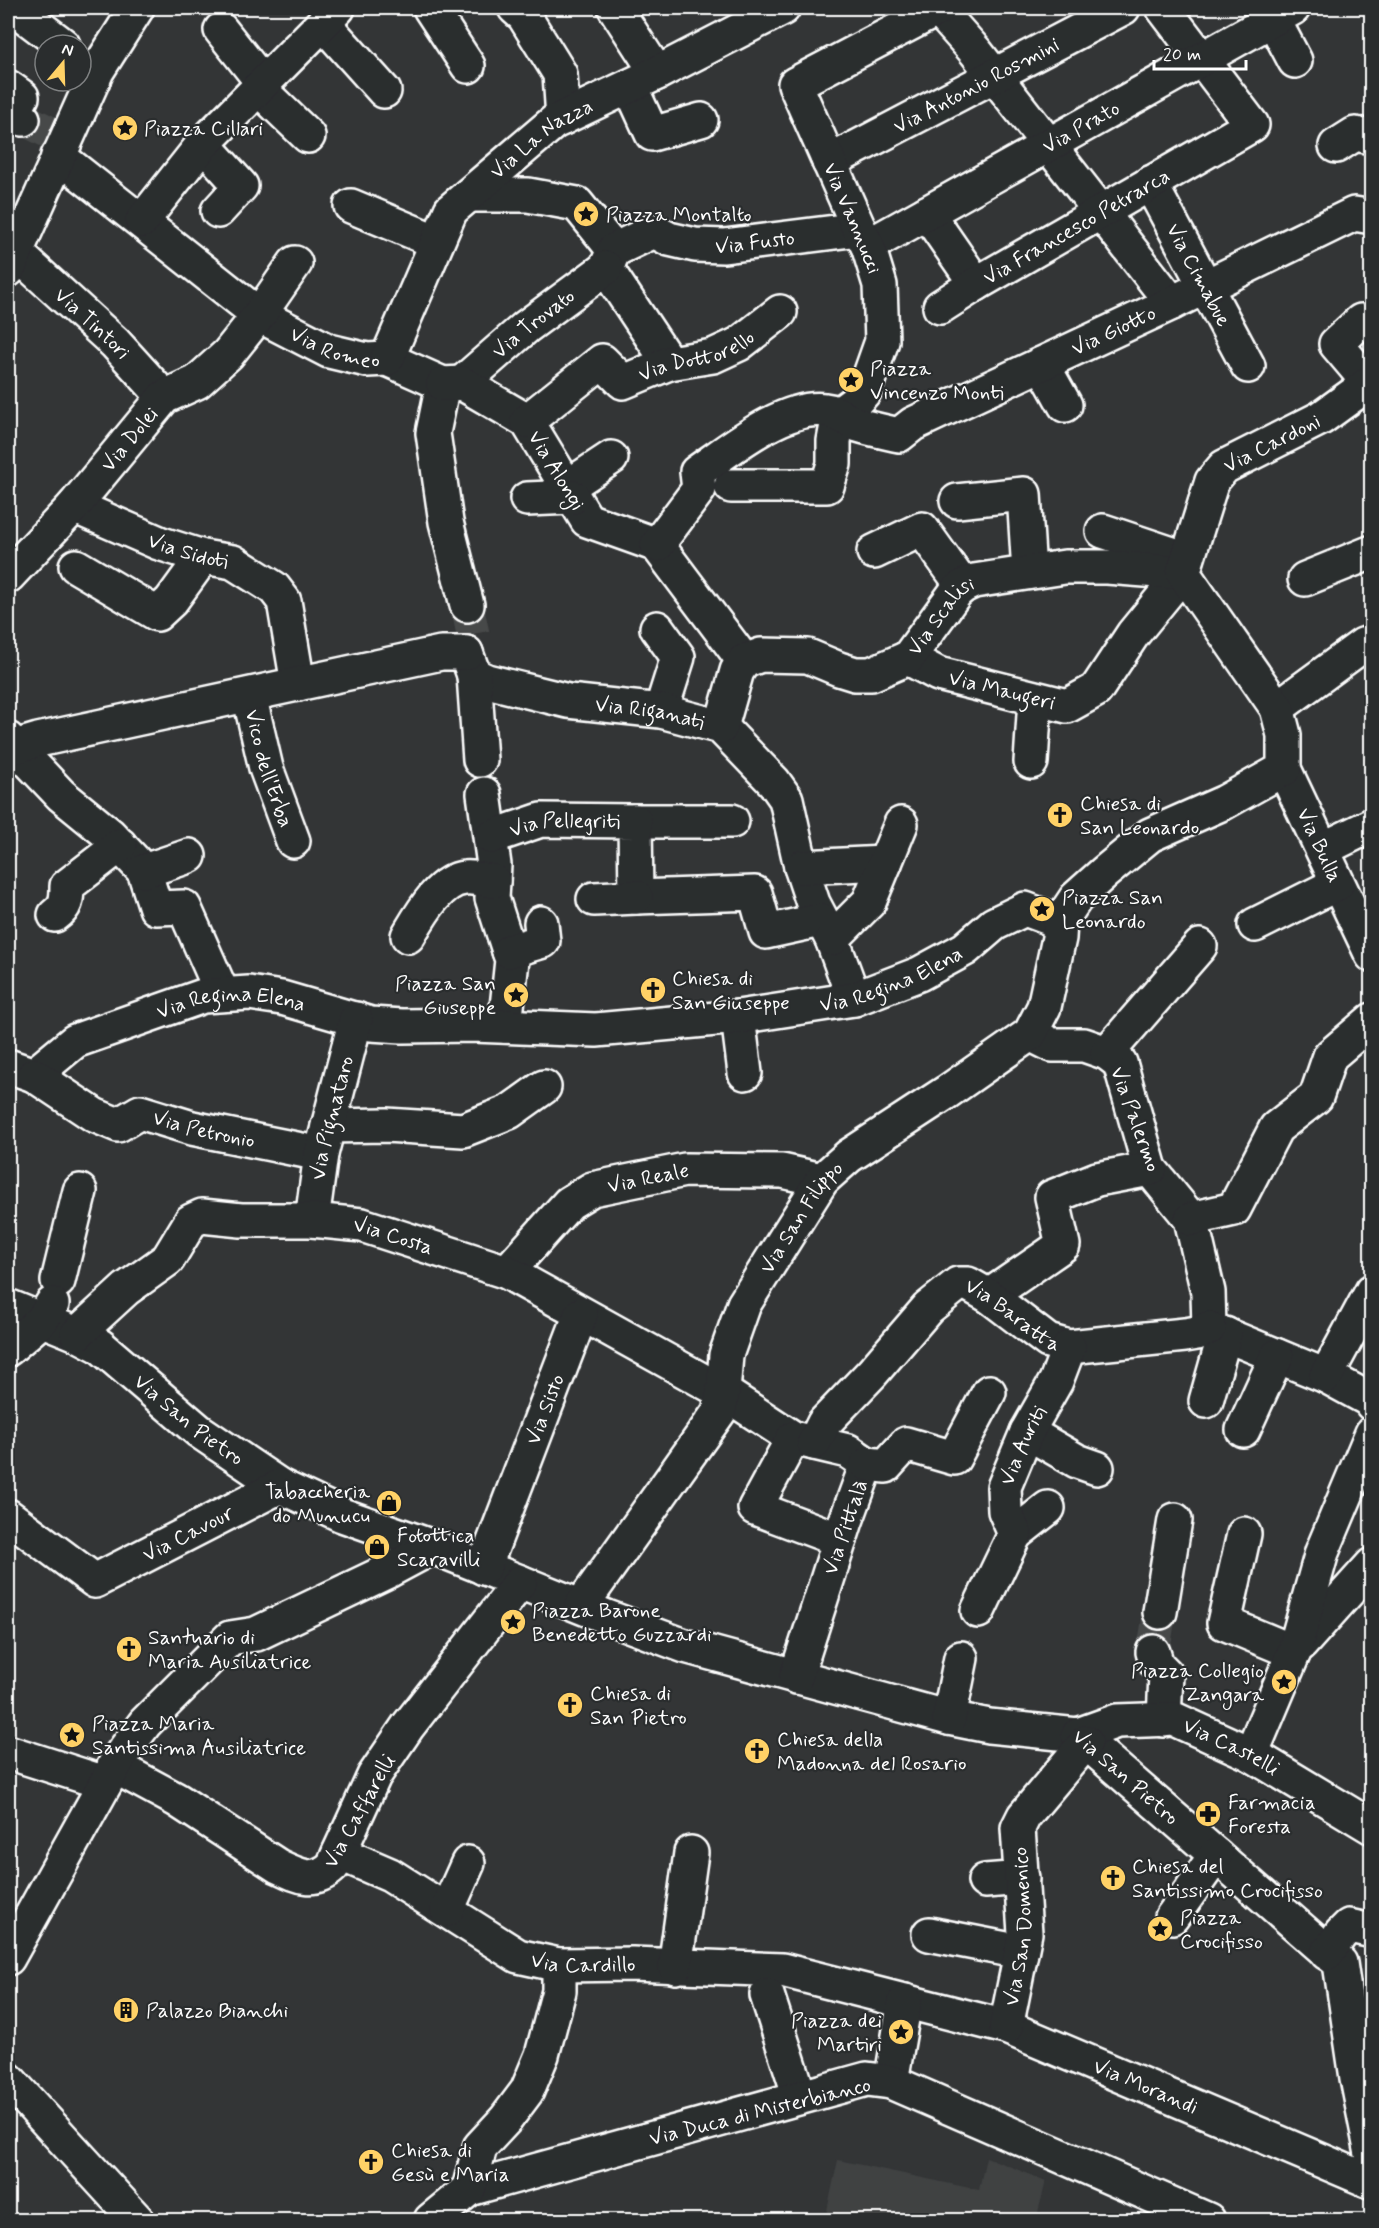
<svg xmlns="http://www.w3.org/2000/svg" width="1379" height="2228" font-family="Mynerve,sans-serif">
	<rect width="100%" height="100%" fill="#333536"/>
	<filter id="ink" filterUnits="userSpaceOnUse"><feTurbulence type="fractalNoise" baseFrequency=".0167" numOctaves="2"/><feDisplacementMap in="SourceGraphic" scale="12" xChannelSelector="R" yChannelSelector="G"/><feConvolveMatrix kernelMatrix="1 2 1 2 8 2 1 2 1" color-interpolation-filters="sRGB"/></filter>
	<g filter="url(#ink)">
		<path fill="#404243" d="M 986,2157 L 1046,2181 L 1036,2220 L 825,2220 L 838,2160 L 979,2190 Z"/>
		<g fill="none" stroke-linecap="round" stroke-linejoin="round">
			<g stroke="#47494a" stroke-width="33" stroke-dasharray="33 16" stroke-linecap="butt">
				<path d="M 23,119 L 49,132"/>
				<path d="M 467,605 L 473,634"/>
				<path d="M 1153,1652 L 1160,1612"/>
			</g>
			<g stroke="#fff" stroke-width="38">
				<g id="minor">
					<path d="M 14,8 L 63,45"/>
					<path d="M 430,8 L 468,66"/>
					<path d="M 515,8 L 524,16 L 560,74 L 563,118"/>
					<path d="M 615,8 L 657,73"/>
					<path d="M 937,8 L 976,52 L 1172,303"/>
					<path d="M 1267,8 L 1295,61"/>
					<path d="M 323,23 L 384,91"/>
					<path d="M 221,30 L 263,83"/>
					<path d="M 630,86 L 652,134 L 701,120"/>
					<path d="M 8,87 L 22,97 L 13,114 L 23,119"/>
					<path d="M 258,88 L 308,136"/>
					<path d="M 203,144 L 241,186 L 218,211"/>
					<path d="M 1336,146 L 1355,134 L 1372,137"/>
					<path id="s1" d="M 58,156 L 259,315 L 329,351 L 367,360 L 387,359 L 443,384 L 433,433 L 446,522 L 467,605"/>
					<path id="s2" d="M 829,162 L 1123,8"/>
					<path id="s3" d="M 1150,183 L 1248,366"/>
					<path d="M 471,195 L 528,195 L 577,204 L 614,250 L 606,268"/>
					<path d="M 351,206 L 437,242"/>
					<path id="s4" d="M 927,213 L 976,284 L 1252,125 L 1163,8"/>
					<path d="M 142,221 L 203,144 L 338,8"/>
					<path id="s5" d="M 868,246 L 1293,8"/>
					<path id="s6" d="M 614,250 L 654,231 L 669,239 L 695,245 L 724,246 L 859,229"/>
					<path id="s7" d="M 16,253 L 115,343 L 164,397"/>
					<path d="M 606,268 L 669,363"/>
					<path d="M 8,270 L 97,71 L 137,8"/>
					<path d="M 940,307 L 976,284"/>
					<path d="M 1361,321 L 1336,344 L 1369,383"/>
					<path id="s8" d="M 387,359 L 451,210 L 554,122 L 657,73 L 783,8"/>
					<path d="M 1042,364 L 1065,405"/>
					<path id="s9" d="M 462,383 L 526,327 L 606,268"/>
					<path id="s10" d="M 443,384 L 462,383 L 527,421 L 587,520 L 657,545 L 744,661"/>
					<path id="s11" d="M 527,421 L 602,361 L 623,382 L 669,363 L 713,356 L 739,344 L 780,312"/>
					<path d="M 731,486 L 827,486 L 834,464 L 834,441 L 839,414 L 854,403 L 864,392 L 882,341 L 880,285 L 868,246 L 859,229 L 795,84 L 940,8"/>
					<path d="M 567,487 L 611,458"/>
					<path d="M 527,499 L 573,497"/>
					<path d="M 957,501 L 1024,494 L 1029,572"/>
					<path id="s12" d="M 74,506 L 159,543 L 203,557 L 233,562 L 274,588 L 284,601 L 298,684"/>
					<path d="M 1103,531 L 1187,559"/>
					<path id="s13" d="M 657,545 L 699,489 L 697,472 C 729,450 785,404 825,410 C 838,411 847,421 858,425 C 871,429 886,432 899,435 L 913,424 L 1172,303 L 1354,214 L 1372,217"/>
					<path d="M 874,552 L 922,529 L 963,586"/>
					<path d="M 76,566 L 157,614 L 171,601 L 203,557"/>
					<path id="s14" d="M 8,576 L 74,506 L 164,397 L 197,382 L 228,354 L 259,315 L 295,263"/>
					<path d="M 1305,579 L 1372,552"/>
					<path d="M 657,628 L 678,657 L 661,711"/>
					<path id="s15" d="M 466,653 L 474,675 L 487,681 L 568,701 L 661,711 L 721,727 L 774,782 L 786,799 L 801,867 L 813,903 L 832,939 L 854,999"/>
					<path id="s16" d="M 908,658 L 938,674 L 1067,706 L 1096,690 L 1133,634 L 1183,573"/>
					<path d="M 474,675 L 480,760"/>
					<path id="s17" d="M 249,695 L 266,768 L 293,841"/>
					<path d="M 1277,708 L 1363,645 L 1372,642"/>
					<path id="s18" d="M 721,727 L 737,671 L 744,661 L 761,655 L 808,656 L 839,669 L 855,674 L 871,674 L 908,658 L 956,592 L 963,586 L 974,581 L 1065,567 L 1107,567 L 1183,573"/>
					<path d="M 8,739 L 61,795 L 110,835 L 144,871 L 156,908 L 184,907 L 222,993"/>
					<path d="M 8,749 L 38,740 L 441,653 L 466,653"/>
					<path d="M 1031,762 L 1035,699"/>
					<path id="s19" d="M 1284,769 L 1372,955"/>
					<path d="M 484,794 L 494,865 L 492,898 L 512,960 L 505,1026"/>
					<path d="M 635,821 L 732,821"/>
					<path id="s20" d="M 491,837 L 541,820 L 635,821 L 636,897 L 755,893 L 766,932 L 821,920"/>
					<path d="M 1323,849 L 1372,825"/>
					<path d="M 801,867 L 885,863"/>
					<path d="M 144,871 L 189,856"/>
					<path d="M 594,899 L 636,897"/>
					<path d="M 55,915 C 66,907 67,900 67,886 L 120,845"/>
					<path d="M 1255,925 L 1337,884"/>
					<path d="M 408,936 C 420,916 439,880 465,878 C 474,877 484,880 493,881"/>
					<path d="M 832,939 L 869,902 L 901,824"/>
					<path d="M 509,951 L 543,941 L 541,923"/>
					<path d="M 738,1017 L 745,1073"/>
					<path d="M 1030,1034 L 1052,1045 L 1084,1045 L 1107,1053 L 1120,1063 L 1150,1169 L 1191,1219 L 1208,1292 L 1209,1328"/>
					<path d="M 1107,1053 L 1200,946"/>
					<path id="s21" d="M 8,1066 L 34,1075 L 75,1041 L 203,996 L 249,993 L 282,998 L 371,1024 L 402,1026 L 473,1025 L 596,1030 L 738,1017 L 854,999 L 919,974 L 965,949 L 994,924 L 1025,909 L 1060,922"/>
					<path id="s22" d="M 34,1075 L 94,1115 L 118,1125 L 140,1112 L 192,1128 L 321,1154"/>
					<path d="M 328,1126 L 386,1125 L 463,1130 L 509,1112 L 544,1087"/>
					<path d="M 1191,1219 L 1234,1209 L 1276,1128 L 1316,1097 L 1330,1056 L 1372,1020"/>
					<path id="s23" d="M 312,1220 L 321,1154 L 356,1019"/>
					<path id="s24" d="M 507,1272 L 569,1203 L 592,1189 L 685,1170 L 782,1171 L 822,1180"/>
					<path d="M 58,1281 L 80,1191"/>
					<path d="M 989,1296 L 1063,1245 L 1052,1197 L 1097,1179 L 1150,1169"/>
					<path id="s25" d="M 8,1306 L 77,1334 L 100,1346 L 199,1431 L 280,1486 L 342,1515 L 433,1547 L 607,1617 L 685,1646 L 949,1718 L 989,1726 L 1078,1735 L 1340,1963 L 1357,2078 L 1372,2154"/>
					<path d="M 1209,1328 L 1326,1376 L 1370,1400 L 1372,1404"/>
					<path id="s26" d="M 77,1334 L 126,1289 L 168,1259 L 191,1221 L 202,1216 L 241,1220 L 312,1220 L 362,1225 L 507,1272 L 723,1392 L 793,1438 L 848,1451 L 867,1464 L 846,1521 L 796,1677"/>
					<path d="M 8,1349 L 42,1320 L 52,1304"/>
					<path d="M 1326,1376 L 1372,1291"/>
					<path d="M 1206,1401 L 1225,1334"/>
					<path d="M 1243,1430 L 1277,1356"/>
					<path d="M 1027,1432 L 1077,1461 L 1097,1468"/>
					<path d="M 793,1438 L 755,1508 L 840,1540"/>
					<path id="s27" d="M 814,1443 L 824,1423 L 872,1373 L 928,1308 L 958,1284 L 968,1284 L 989,1296 L 1048,1341 L 1069,1347 L 1185,1335 L 1197,1333 L 1209,1328"/>
					<path d="M 867,1464 L 886,1466 L 906,1444 L 954,1458 L 989,1392"/>
					<path id="s28" d="M 8,1516 L 95,1581 L 280,1486"/>
					<path d="M 1015,1534 L 1048,1508"/>
					<path d="M 1244,1534 L 1224,1623 L 1294,1652"/>
					<path id="s29" d="M 484,1568 L 581,1314"/>
					<path id="s30" d="M 581,1606 L 719,1412 L 723,1392 L 726,1355 L 744,1304 L 822,1180 L 849,1156 L 947,1092 L 1030,1034 L 1044,1007 L 1059,938 L 1060,922 L 1076,898 L 1105,872 L 1150,835 L 1225,802 L 1284,769 L 1284,735 L 1277,708 L 1183,573 L 1212,481 L 1224,467 L 1321,418 L 1372,381"/>
					<path id="s31" d="M 978,1611 L 1015,1534 L 1005,1511 L 1004,1487 L 1027,1432 L 1056,1381 L 1069,1347"/>
					<path d="M 1160,1612 L 1175,1520"/>
					<path d="M 1301,1644 L 1372,1565"/>
					<path d="M 1153,1652 L 1157,1665 L 1166,1674 L 1164,1720"/>
					<path d="M 949,1718 L 961,1658"/>
					<path id="s32" d="M 1078,1735 L 1117,1721 L 1174,1719 L 1251,1754 L 1372,1827"/>
					<path d="M 8,1752 L 105,1783"/>
					<path d="M 1251,1754 L 1294,1652 L 1322,1552 L 1372,1433"/>
					<path d="M 114,1766 L 177,1800 L 278,1866 C 299,1876 314,1884 333,1866 L 374,1776 L 408,1726 L 520,1582"/>
					<path id="s33" d="M 339,1853 L 390,1875 L 518,1956 L 559,1965 L 632,1964 L 782,1970 L 1006,2027 L 1372,2182"/>
					<path d="M 985,1881 L 1022,1878"/>
					<path d="M 447,1910 L 468,1863"/>
					<path d="M 1172,1917 L 1216,1855"/>
					<path d="M 929,1934 L 1021,1952"/>
					<path d="M 1327,1953 L 1341,1934 L 1349,1926 L 1372,1931"/>
					<path d="M 8,1958 L 121,1755 L 145,1723 L 230,1638 L 256,1634 L 390,1570 L 433,1547"/>
					<path d="M 675,1967 L 691,1853"/>
					<path d="M 767,1995 L 800,2097"/>
					<path id="s34" d="M 1006,2027 L 1025,1933 L 1018,1828 L 1024,1816 L 1086,1742"/>
					<path d="M 891,2082 L 905,2001"/>
					<path d="M 469,2189 L 867,2079 L 891,2082 L 1208,2220"/>
					<path d="M 431,2220 L 469,2189 L 480,2147 L 506,2119 L 527,2091 L 542,2055 L 559,1991 L 559,1965"/>
				</g>
			</g>
			<g stroke="#fff" stroke-width="38">
				<path id="tertiary" d="M 8,2079 L 137,2220"/>
			</g>
			<use href="#minor" stroke="#2a2d2e" stroke-width="33"/>
			<use href="#tertiary" stroke="#2a2d2e" stroke-width="33"/>
		</g>
	</g>
	<defs>
		<g id="sight-disc" transform="scale(1.35)"><circle r="9.5" fill="#ffd166" stroke="#2a2d2e"/><path d="M0-6L1.8-2.2L6-1.7L2.9 1.2L3.7 5.4L0 3.3L-3.7 5.4L-2.9 1.2L-6-1.7L-1.8-2.2Z" fill="#111"/></g>
		<g id="church-disc" transform="scale(1.35)"><circle r="9.5" fill="#ffd166" stroke="#2a2d2e"/><path d="M-1.2-6h2.4v3.5h3.3v2.4h-3.3V6h-2.4V-.1h-3.3v-2.4h3.3Z" fill="#111"/></g>
		<g id="shop-disc" transform="scale(1.35)"><circle r="9.5" fill="#ffd166" stroke="#2a2d2e"/><path d="M-5-2.5h2.3a2.7 3.5 0 0 1 5.4 0H5L5.5 6h-11ZM-1.5-2.5h3a1.5 2.3 0 0 0-3 0Z" fill="#111"/></g>
		<g id="pharmacy-disc" transform="scale(1.35)"><circle r="9.5" fill="#ffd166" stroke="#2a2d2e"/><path d="M-2-6h4v4h4v4h-4v4h-4v-4h-4v-4h4Z" fill="#111"/></g>
		<g id="building-disc" transform="scale(1.35)"><circle r="9.5" fill="#ffd166" stroke="#2a2d2e"/><path d="M-4-6H4V6H1V3H-1V6H-4ZM-2.5-4.3h1.7v1.8h-1.7ZM.8-4.3h1.7v1.8H.8ZM-2.5-1h1.7V.8h-1.7ZM.8-1h1.7V.8H.8Z" fill="#111"/></g>
	</defs>
	<g fill-rule="evenodd">
		<use href="#sight-disc" x="125" y="128"/>
		<use href="#sight-disc" x="586" y="214"/>
		<use href="#sight-disc" x="851" y="380"/>
		<use href="#church-disc" x="1060" y="815"/>
		<use href="#sight-disc" x="1042" y="909"/>
		<use href="#church-disc" x="653" y="990"/>
		<use href="#sight-disc" x="516" y="995"/>
		<use href="#shop-disc" x="389" y="1503"/>
		<use href="#shop-disc" x="377" y="1547"/>
		<use href="#sight-disc" x="513" y="1622"/>
		<use href="#church-disc" x="129" y="1649"/>
		<use href="#sight-disc" x="1284" y="1682"/>
		<use href="#church-disc" x="570" y="1705"/>
		<use href="#sight-disc" x="72" y="1735"/>
		<use href="#church-disc" x="757" y="1751"/>
		<use href="#pharmacy-disc" x="1208" y="1814"/>
		<use href="#church-disc" x="1113" y="1878"/>
		<use href="#sight-disc" x="1160" y="1929"/>
		<use href="#building-disc" x="126" y="2010"/>
		<use href="#sight-disc" x="901" y="2032"/>
		<use href="#church-disc" x="371" y="2162"/>
	</g>
	<g text-anchor="middle" stroke-width="4.5" stroke-linejoin="round" paint-order="stroke">
		<g font-size="21" fill="#fff" stroke="#2a2d2e">
			<text dy="7" stroke="none"><textPath href="#s2" startOffset="166">Via Antonio Rosmini</textPath></text>
			<text dy="7" stroke="none"><textPath href="#s5" startOffset="244">Via Prato</textPath></text>
			<text dy="7" stroke="none"><textPath href="#s8" startOffset="278">Via La Nazza</textPath></text>
			<text transform="translate(853 218) rotate(67)" y="7">Via Vannucci</text>
			<text dy="7" stroke="none"><textPath href="#s4" startOffset="202">Via Francesco Petrarca</textPath></text>
			<text dy="7" stroke="none"><textPath href="#s6" startOffset="148">Via Fusto</textPath></text>
			<text dy="7" stroke="none"><textPath href="#s3" startOffset="104">Via Cimabue</textPath></text>
			<text dy="7" stroke="none"><textPath href="#s7" startOffset="104">Via Tintori</textPath></text>
			<text dy="7" stroke="none"><textPath href="#s9" startOffset="93">Via Trovato</textPath></text>
			<text dy="7" stroke="none"><textPath href="#s13" startOffset="550">Via Giotto</textPath></text>
			<text dy="7" stroke="none"><textPath href="#s1" startOffset="340">Via Romeo</textPath></text>
			<text dy="7" stroke="none"><textPath href="#s11" startOffset="204">Via Dottorello</textPath></text>
			<text dy="7" stroke="none"><textPath href="#s14" startOffset="183">Via Dolei</textPath></text>
			<text dy="7" stroke="none"><textPath href="#s30" startOffset="1538">Via Cardoni</textPath></text>
			<text dy="7" stroke="none"><textPath href="#s10" startOffset="152">Via Alongi</textPath></text>
			<text dy="7" stroke="none"><textPath href="#s12" startOffset="123">Via Sidoti</textPath></text>
			<text dy="7" stroke="none"><textPath href="#s18" startOffset="296">Via Scalisi</textPath></text>
			<text dy="7" stroke="none"><textPath href="#s16" startOffset="100">Via Maugeri</textPath></text>
			<text dy="7" stroke="none"><textPath href="#s15" startOffset="204">Via Riganati</textPath></text>
			<text dy="7" stroke="none"><textPath href="#s17" startOffset="76">Vico dell'Erba</textPath></text>
			<text dy="7" stroke="none"><textPath href="#s20" startOffset="76">Via Pellegriti</textPath></text>
			<text dy="7" stroke="none"><textPath href="#s19" startOffset="84">Via Bulla</textPath></text>
			<text dy="7" stroke="none"><textPath href="#s21" startOffset="915">Via Regina Elena</textPath></text>
			<text dy="7" stroke="none"><textPath href="#s21" startOffset="244">Via Regina Elena</textPath></text>
			<text dy="7" stroke="none"><textPath href="#s23" startOffset="104">Via Pignataro</textPath></text>
			<text transform="translate(1136 1119) rotate(70)" y="7">Via Palermo</text>
			<text dy="7" stroke="none"><textPath href="#s22" startOffset="190">Via Petronio</textPath></text>
			<text dy="7" stroke="none"><textPath href="#s24" startOffset="177">Via Reale</textPath></text>
			<text dy="7" stroke="none"><textPath href="#s30" startOffset="454">Via San Filippo</textPath></text>
			<text dy="7" stroke="none"><textPath href="#s26" startOffset="368">Via Costa</textPath></text>
			<text dy="7" stroke="none"><textPath href="#s27" startOffset="280">Via Baratta</textPath></text>
			<text dy="7" stroke="none"><textPath href="#s29" startOffset="170">Via Sisto</textPath></text>
			<text dy="7" stroke="none"><textPath href="#s25" startOffset="216">Via San Pietro</textPath></text>
			<text dy="7" stroke="none"><textPath href="#s31" startOffset="180">Via Auriti</textPath></text>
			<text transform="translate(845 1527) rotate(-71)" y="7">Via Pittalà</text>
			<text dy="7" stroke="none"><textPath href="#s28" startOffset="213">Via Cavour</textPath></text>
			<text dy="7" stroke="none"><textPath href="#s32" startOffset="162">Via Castelli</textPath></text>
			<text dy="7" stroke="none"><textPath href="#s25" startOffset="1232">Via San Pietro</textPath></text>
			<text transform="translate(359 1811) rotate(-61)" y="7">Via Caffarelli</text>
			<text dy="7" stroke="none"><textPath href="#s34" startOffset="102">Via San Domenico</textPath></text>
			<text dy="7" stroke="none"><textPath href="#s33" startOffset="273">Via Cardillo</textPath></text>
			<text dy="7" stroke="none"><textPath href="#s33" startOffset="855">Via Morandi</textPath></text>
			<text transform="translate(760 2111) rotate(-14)" y="7">Via Duca di Misterbianco</text>
		</g>
		<g font-size="21" fill="#fff" stroke="#2a2d2e" text-anchor="start">
			<text x="144" y="135">Piazza Cillari</text>
			<text x="606" y="221">Piazza Montalto</text>
			<text x="870" y="375">Piazza<tspan x="870" dy="24">Vincenzo Monti</tspan></text>
			<text x="1080" y="810">Chiesa di<tspan x="1080" dy="24">San Leonardo</tspan></text>
			<text x="1062" y="904">Piazza San<tspan x="1062" dy="24">Leonardo</tspan></text>
			<text x="672" y="985">Chiesa di<tspan x="672" dy="24">San Giuseppe</tspan></text>
			<text x="496" y="990" text-anchor="end">Piazza San<tspan x="496" dy="24">Giuseppe</tspan></text>
			<text x="370" y="1498" text-anchor="end">Tabaccheria<tspan x="370" dy="24">do Munucu</tspan></text>
			<text x="397" y="1542">Fotottica<tspan x="397" dy="24">Scaravilli</tspan></text>
			<text x="532" y="1617">Piazza Barone<tspan x="532" dy="24">Benedetto Guzzardi</tspan></text>
			<text x="148" y="1644">Santuario di<tspan x="148" dy="24">Maria Ausiliatrice</tspan></text>
			<text x="1264" y="1677" text-anchor="end">Piazza Collegio<tspan x="1264" dy="24">Zangara</tspan></text>
			<text x="590" y="1700">Chiesa di<tspan x="590" dy="24">San Pietro</tspan></text>
			<text x="92" y="1730">Piazza Maria<tspan x="92" dy="24">Santissima Ausiliatrice</tspan></text>
			<text x="777" y="1746">Chiesa della<tspan x="777" dy="24">Madonna del Rosario</tspan></text>
			<text x="1228" y="1809">Farmacia<tspan x="1228" dy="24">Foresta</tspan></text>
			<text x="1132" y="1873">Chiesa del<tspan x="1132" dy="24">Santissimo Crocifisso</tspan></text>
			<text x="1180" y="1924">Piazza<tspan x="1180" dy="24">Crocifisso</tspan></text>
			<text x="146" y="2017">Palazzo Bianchi</text>
			<text x="882" y="2027" text-anchor="end">Piazza dei<tspan x="882" dy="24">Martiri</tspan></text>
			<text x="391" y="2157">Chiesa di<tspan x="391" dy="24">Gesù e Maria</tspan></text>
		</g>
	</g>
	<rect width="1379" height="2228" fill="none" stroke="#2a2d2e" stroke-width="30"/>
	<rect x="15" y="15" width="1349" height="2198" fill="none" stroke="#fff" stroke-width="2" filter="url(#ink)"/>
	<g transform="translate(63 63) rotate(19)"><circle r="28" fill="#2a2d2e" stroke="#7f8182" stroke-width="1.5"/>
	<path d="M0-4.5L10 22L0 15L-10 22Z" fill="#ffd166"/>
	<text y="-9" font-size="16" font-weight="bold" text-anchor="middle" fill="#ffffff">N</text>
	</g>
	<path d="M1154 60v9h92v-9" fill="none" stroke="#ffffff" stroke-width="3"/>
	<text x="1163" y="60" font-size="18" fill="#ffffff" stroke="#2a2d2e" stroke-width="4.5" paint-order="stroke">20 m</text>
</svg>
